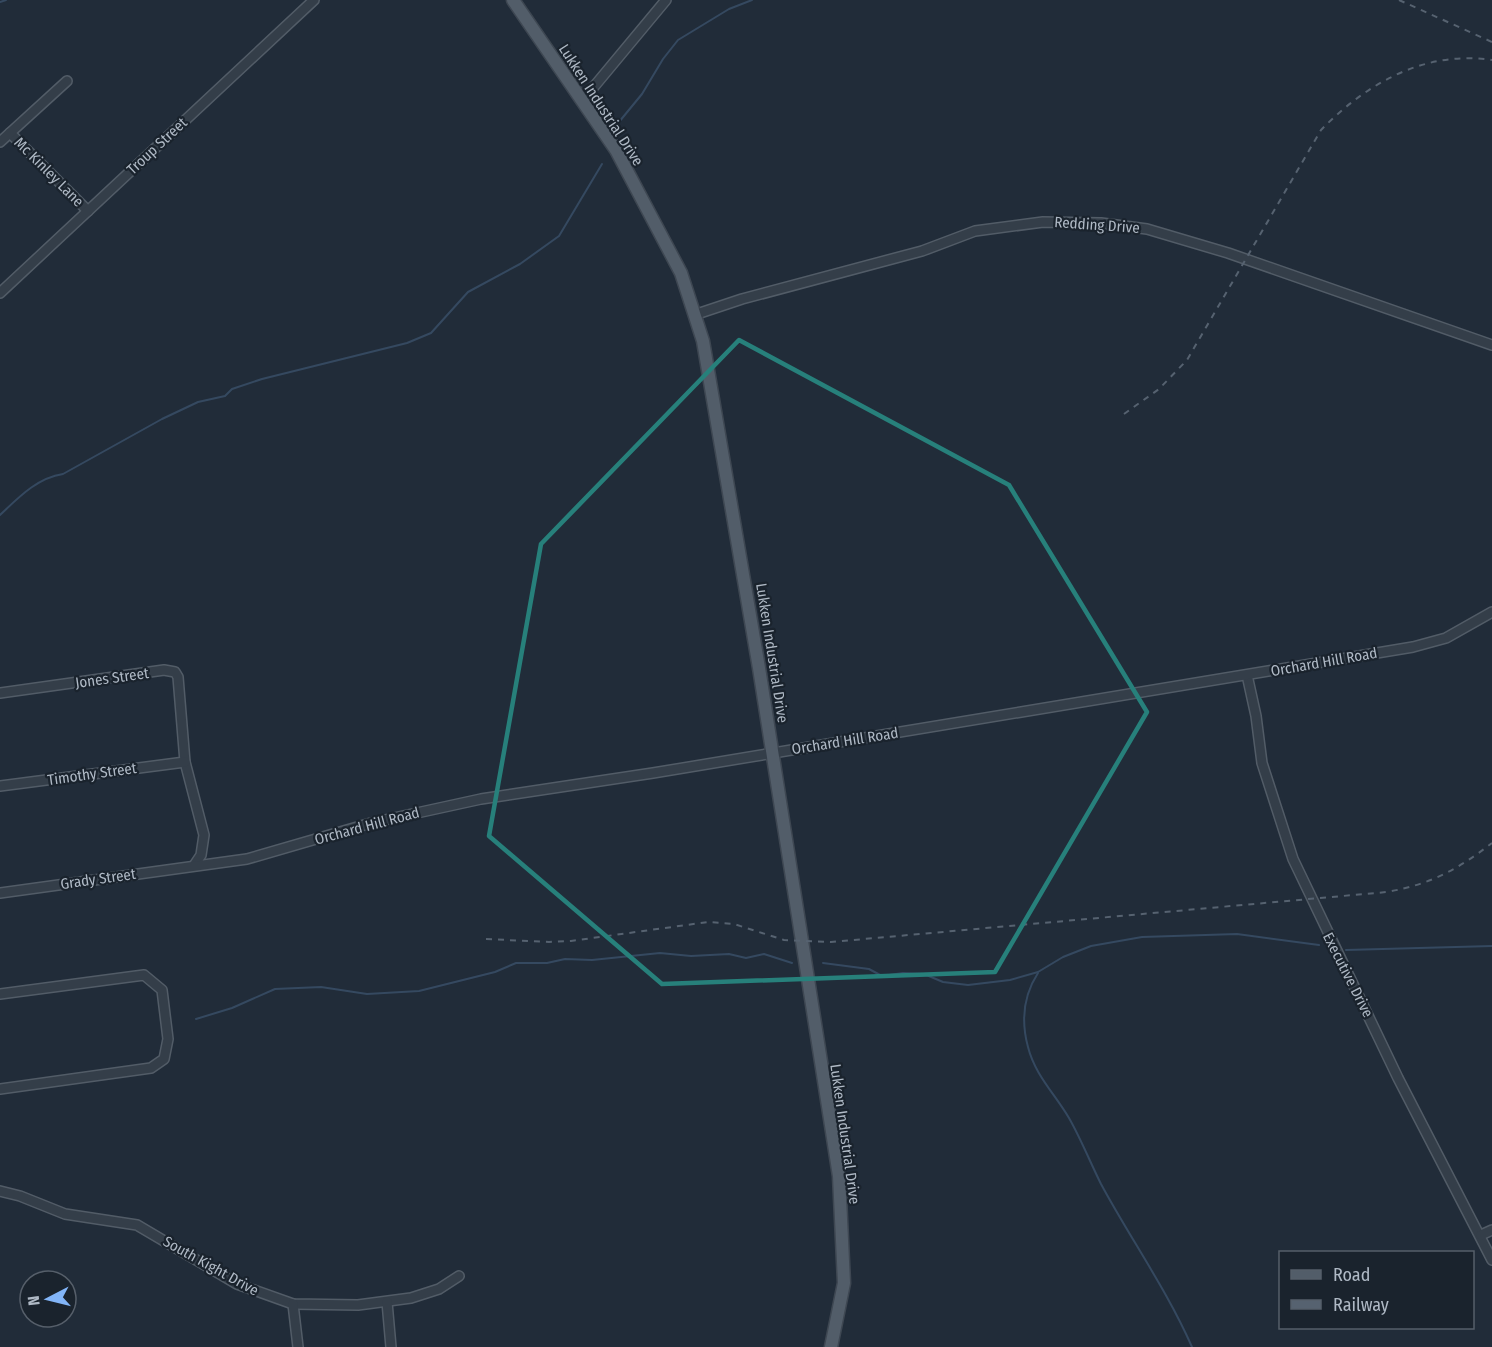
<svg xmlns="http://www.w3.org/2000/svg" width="1492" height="1347" font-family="'Fira Sans Condensed',sans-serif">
	<rect width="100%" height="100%" fill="#212c39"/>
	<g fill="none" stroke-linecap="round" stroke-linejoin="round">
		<g stroke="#354960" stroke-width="2">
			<path d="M 0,2 L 6,0"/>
			<path d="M 619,122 L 642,94 L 663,59 L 678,40 L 729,9 L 752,0"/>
			<path d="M 0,515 C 19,497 37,478 63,474 L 162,419 L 198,402 L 225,396 L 232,389 L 262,379 L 407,343 L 431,333 L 468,292 L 520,264 L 559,236 L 602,164"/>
			<path d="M 1346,950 L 1492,946"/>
			<path d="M 823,963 L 869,969 L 882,976 L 903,973 L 924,974 L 943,982 L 968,985 L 1010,980 L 1038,972 L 1063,957 L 1091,946 L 1142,937 L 1237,934 L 1319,945"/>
			<path d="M 1038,973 C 1023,996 1021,1021 1028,1047 C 1035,1075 1055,1094 1069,1118 C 1081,1139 1090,1162 1101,1184 C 1130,1238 1167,1290 1192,1347"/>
			<path d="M 196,1019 L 232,1008 L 275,989 L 321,987 L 367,994 L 419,991 L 495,972 L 516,963 L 547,963 L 565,959 L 592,960 L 660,953 L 691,956 L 729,954 L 746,958 L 764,954 L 792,963"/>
		</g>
		<g stroke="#525c67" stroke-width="12">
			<g id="minor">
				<path d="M 582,101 L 666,0"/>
				<path d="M 10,133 L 88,211"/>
				<path d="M 0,142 L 67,81"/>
				<path d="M 0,293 L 314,0"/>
				<path d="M 697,314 L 742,299 L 922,251 L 975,231 L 1043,222 L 1101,223 L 1147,229 L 1228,253 L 1492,345"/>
				<path d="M 1247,675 L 1256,716 L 1262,763 L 1293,859 L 1398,1078 L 1492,1260"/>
				<path d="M 0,693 L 164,670 L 175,672 L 178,677 L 185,762 L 204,835 L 201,855 L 195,864"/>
				<path d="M 0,786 L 185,762"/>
				<path d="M 0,893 L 247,859 L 371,823 L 481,799 L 653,773 L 1413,647 L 1446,638 L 1492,612"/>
				<path d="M 0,994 L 144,975 L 162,990 L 168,1039 L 164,1059 L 151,1068 L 0,1089"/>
				<path d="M 0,1191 L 20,1196 L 65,1214 L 137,1225 L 237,1284 L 293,1304 L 358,1305 L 411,1298 L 439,1289 L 459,1276"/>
				<path d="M 1481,1235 L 1492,1230"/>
				<path d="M 387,1302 L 391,1347"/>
				<path d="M 293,1304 L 298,1347"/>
			</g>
		</g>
		<g stroke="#3e4752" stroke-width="15">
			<path id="major" d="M 513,0 L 616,150 L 681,273 L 703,341 L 759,668 L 839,1176 L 844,1283 L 831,1347"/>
		</g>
		<use href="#minor" stroke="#343e49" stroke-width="9"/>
		<use href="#major" stroke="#525d69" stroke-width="12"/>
		<g stroke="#566270" stroke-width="2" stroke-dasharray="6 6" stroke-linecap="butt">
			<path d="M 1399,0 L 1492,42"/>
			<path d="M 1124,414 L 1159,389 L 1187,360 L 1321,130 C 1367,83 1425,50 1492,60"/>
			<path d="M 486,939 L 549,942 L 571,941 L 708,922 L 734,924 L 784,940 L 831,942 L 1387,892 C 1431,884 1457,870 1492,843"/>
		</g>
	</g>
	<path fill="none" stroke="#27807b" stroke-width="4.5" stroke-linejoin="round" d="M 739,340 L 1009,485 L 1147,712 L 995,972 L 662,984 L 489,836 L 541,544 Z"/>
	<g text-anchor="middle" stroke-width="4.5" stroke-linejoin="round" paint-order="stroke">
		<g font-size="15" fill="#afb9c5" stroke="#1a232d">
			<text transform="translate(601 105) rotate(57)" y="5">Lukken Industrial Drive</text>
			<text transform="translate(157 146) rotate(-43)" y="5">Troup Street</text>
			<text transform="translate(49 172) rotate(45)" y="5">Mc Kinley Lane</text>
			<text transform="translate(1097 225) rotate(4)" y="5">Redding Drive</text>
			<text transform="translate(772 653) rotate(81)" y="5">Lukken Industrial Drive</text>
			<text transform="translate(1324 662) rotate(-10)" y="5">Orchard Hill Road</text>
			<text transform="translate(112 678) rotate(-8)" y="5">Jones Street</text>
			<text transform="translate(845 741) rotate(-9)" y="5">Orchard Hill Road</text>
			<text transform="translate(92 774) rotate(-8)" y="5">Timothy Street</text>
			<text transform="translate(367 826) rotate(-15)" y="5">Orchard Hill Road</text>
			<text transform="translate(98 879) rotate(-8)" y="5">Grady Street</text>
			<text transform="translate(1348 975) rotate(63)" y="5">Executive Drive</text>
			<text transform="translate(845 1134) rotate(82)" y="5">Lukken Industrial Drive</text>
			<text transform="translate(211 1266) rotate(29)" y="5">South Kight Drive</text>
		</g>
	</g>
	<rect x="1279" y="1251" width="195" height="78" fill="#1a232d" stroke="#565f6a" stroke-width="1.5"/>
	<rect x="1291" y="1270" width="30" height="9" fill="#525d69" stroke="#565f6a" stroke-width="1.5"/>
	<text x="1333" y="1281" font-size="18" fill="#afb9c5">Road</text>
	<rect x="1291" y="1300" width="30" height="9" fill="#566270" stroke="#565f6a" stroke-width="1.5"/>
	<text x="1333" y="1311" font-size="18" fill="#afb9c5">Railway</text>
	<g transform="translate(48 1299) rotate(263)"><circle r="28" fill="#1a232d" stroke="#565f6a" stroke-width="1.5"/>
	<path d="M0-4.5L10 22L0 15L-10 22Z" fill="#82b5f8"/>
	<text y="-9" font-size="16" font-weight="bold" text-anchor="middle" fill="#afb9c5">N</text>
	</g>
</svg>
